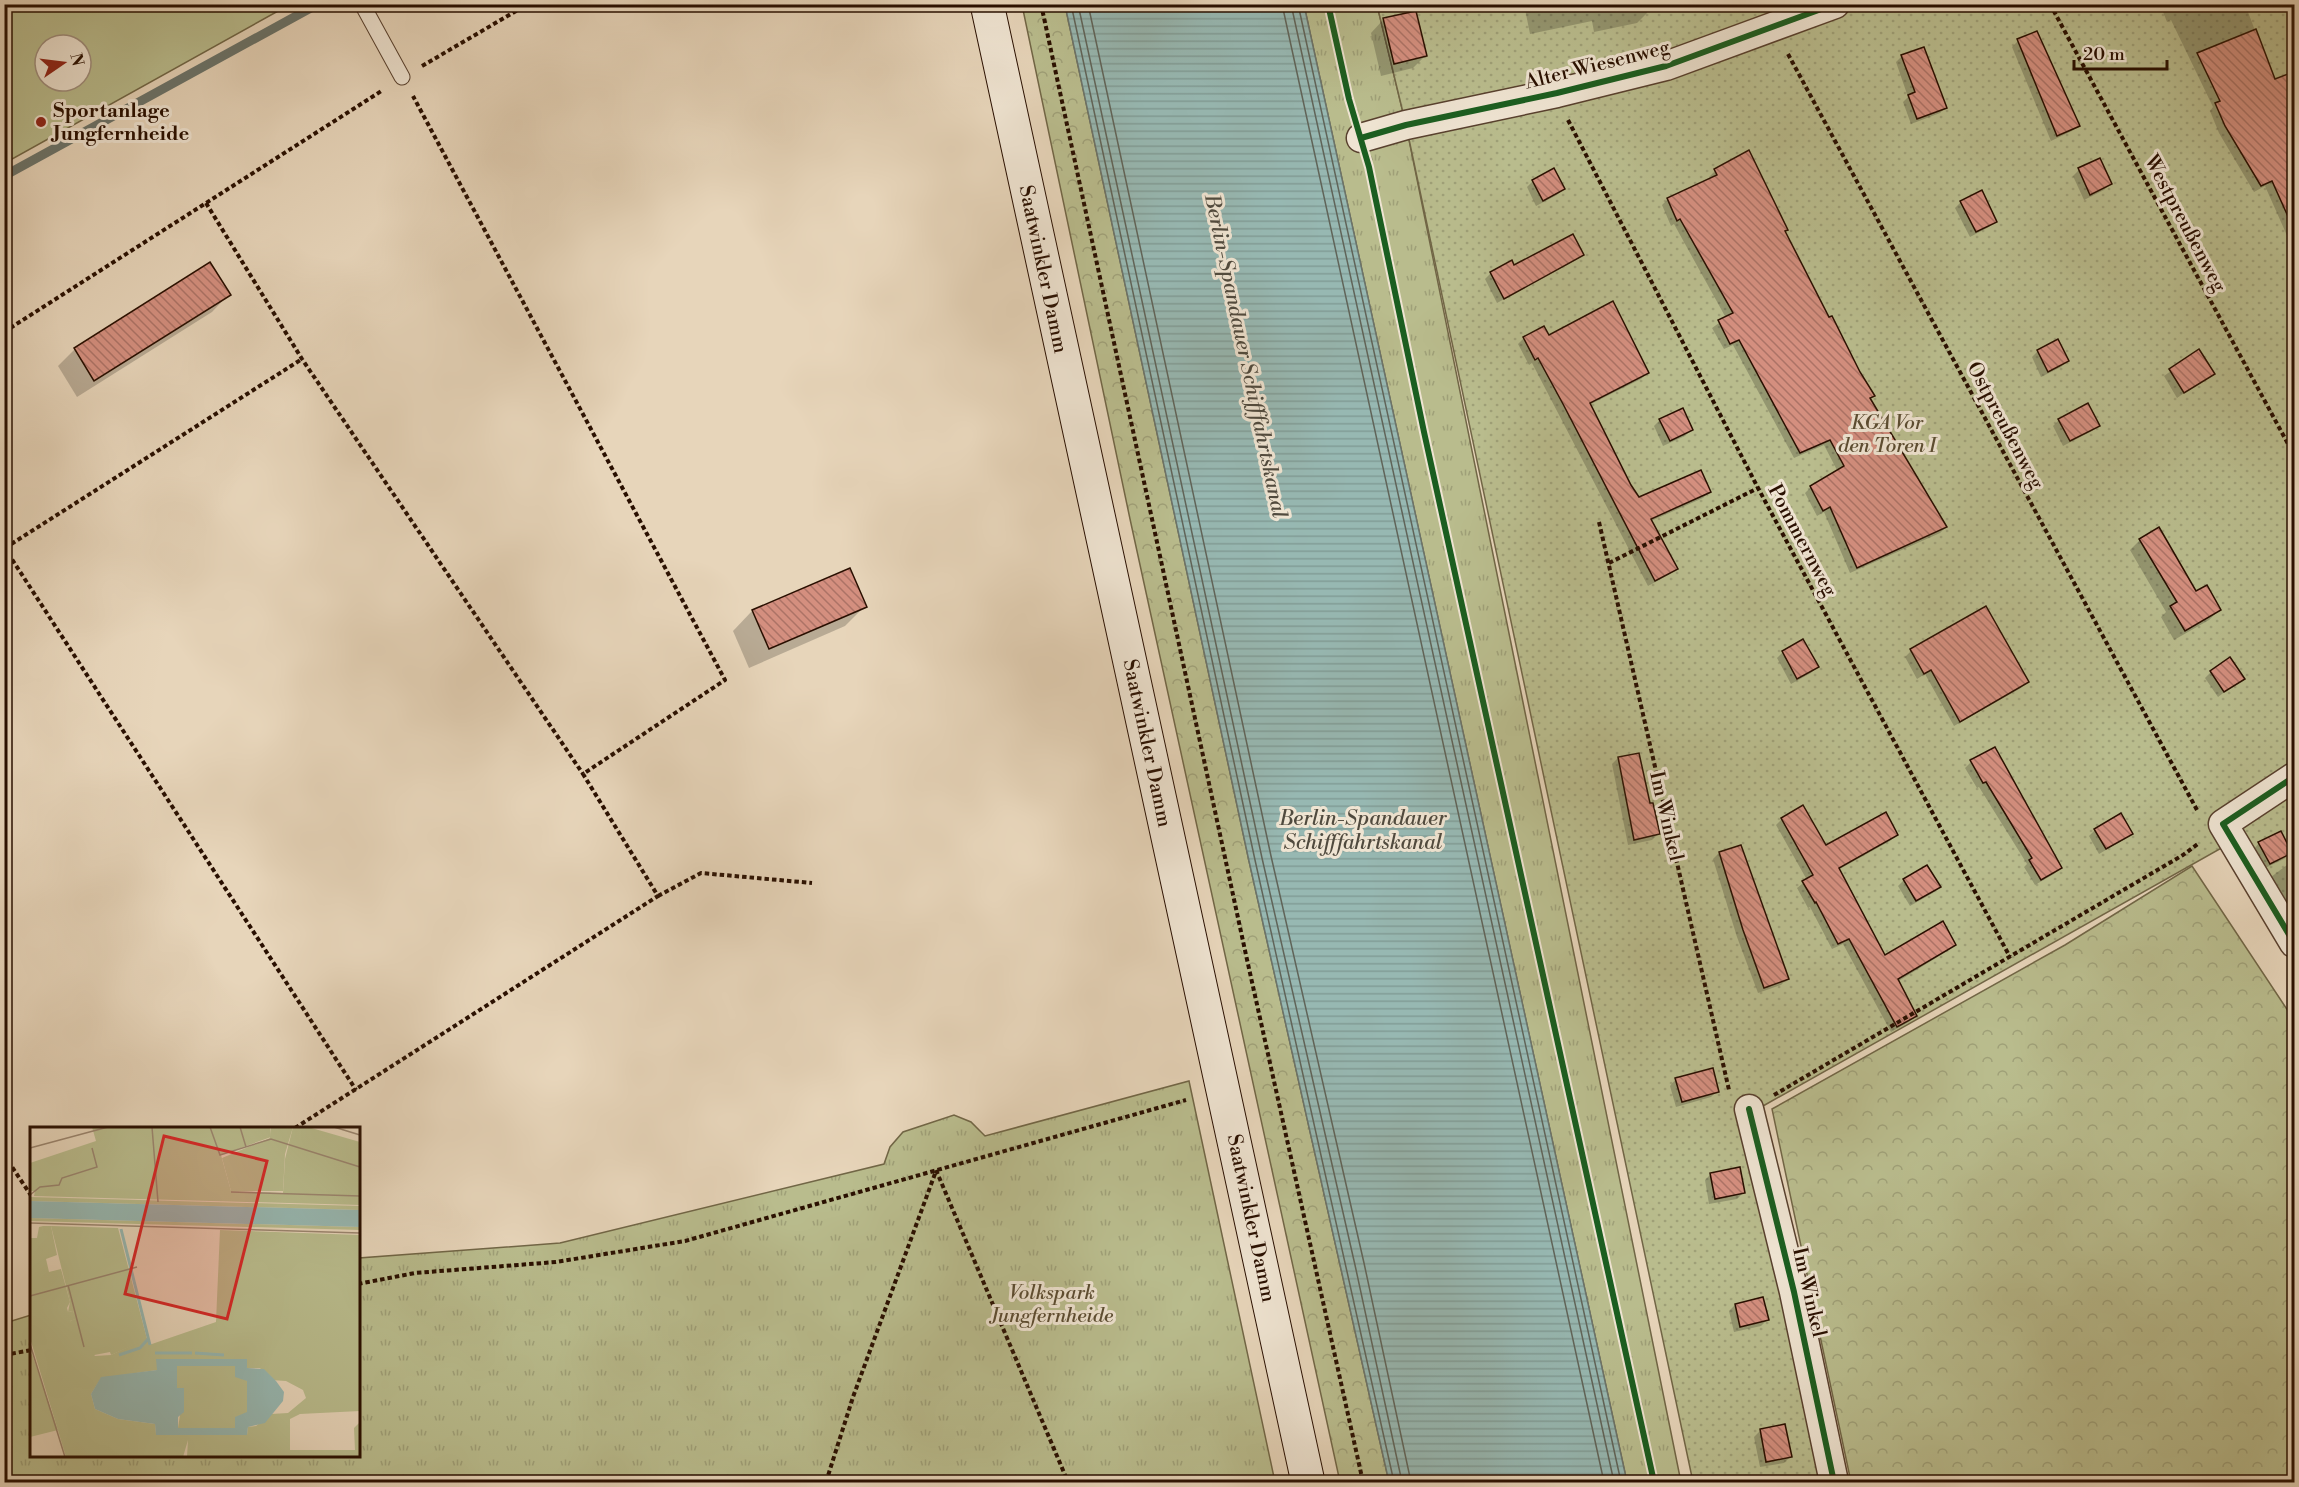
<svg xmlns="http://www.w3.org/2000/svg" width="2299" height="1487" font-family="'Libre Bodoni',serif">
	<defs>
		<pattern id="grass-tufts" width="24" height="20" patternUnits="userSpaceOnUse" patternTransform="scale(1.5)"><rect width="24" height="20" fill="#b9bc8d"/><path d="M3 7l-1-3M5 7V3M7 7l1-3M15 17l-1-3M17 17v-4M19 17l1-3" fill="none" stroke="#9fa078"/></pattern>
		<pattern id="forest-crowns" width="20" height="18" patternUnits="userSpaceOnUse" patternTransform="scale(1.5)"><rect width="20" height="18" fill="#b9bc8d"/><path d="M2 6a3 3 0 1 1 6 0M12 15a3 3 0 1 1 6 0" fill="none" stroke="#9fa078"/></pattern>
		<pattern id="garden-dots" width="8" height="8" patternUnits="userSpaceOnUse" patternTransform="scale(1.5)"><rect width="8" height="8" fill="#b9bc8d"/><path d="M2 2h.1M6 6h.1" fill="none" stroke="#9fa078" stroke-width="1.8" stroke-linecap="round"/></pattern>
		<pattern id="water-rules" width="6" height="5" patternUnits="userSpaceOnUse" patternTransform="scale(1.5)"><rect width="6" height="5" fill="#97b8b2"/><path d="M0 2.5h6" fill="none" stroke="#829d97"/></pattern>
		<pattern id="building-back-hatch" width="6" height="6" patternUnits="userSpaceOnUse" patternTransform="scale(1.5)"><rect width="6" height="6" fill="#d48f7f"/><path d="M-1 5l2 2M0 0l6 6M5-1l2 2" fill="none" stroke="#ac7366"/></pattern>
	</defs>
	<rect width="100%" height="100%" fill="#e7d5ba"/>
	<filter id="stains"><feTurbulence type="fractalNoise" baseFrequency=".00333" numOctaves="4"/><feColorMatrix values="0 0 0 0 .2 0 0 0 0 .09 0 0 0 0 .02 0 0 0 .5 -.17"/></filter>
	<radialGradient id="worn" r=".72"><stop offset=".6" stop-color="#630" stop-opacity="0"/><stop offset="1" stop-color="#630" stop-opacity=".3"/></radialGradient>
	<g fill="url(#grass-tufts)" stroke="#716646" stroke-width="1.5">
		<path d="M 1304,5 L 1377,5 L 1406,125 L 1681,1482 L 1627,1482 Z"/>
		<path d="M 1189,1081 L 1275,1482 L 5,1482 L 5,1323 L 31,1315 L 32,1456 L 358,1456 L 359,1258 L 560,1243 L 884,1164 L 890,1147 L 903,1132 L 954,1115 L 971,1122 L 985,1136 Z"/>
	</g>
	<g fill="url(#forest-crowns)" stroke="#716646" stroke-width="1.5">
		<path d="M 1022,5 L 1065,5 L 1249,861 L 1389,1482 L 1340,1482 L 1130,519 Z"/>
		<path d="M 2192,866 L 2294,1020 L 2294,1482 L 1851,1482 L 1772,1109 L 2065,945 Z"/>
	</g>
	<path fill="url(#garden-dots)" stroke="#716646" stroke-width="1.5" d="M 1377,5 L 2294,5 L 2294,938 L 2232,842 L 1763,1106 L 1845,1482 L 1693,1482 L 1406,125 Z"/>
	<path fill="#b9bc8d" stroke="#716646" stroke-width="1.5" fill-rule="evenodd" d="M 5,4 L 289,4 L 289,5 L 5,163 ZM 45,45 L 81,45 L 81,81 L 45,81 Z"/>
	<path fill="url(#water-rules)" stroke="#6b746b" stroke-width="1.5" d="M 1065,5 L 1304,5 L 1627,1482 L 1389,1482 L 1249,861 Z"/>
	<g fill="#0003">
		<path d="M 1524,4 L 1646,4 L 1647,13 L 1637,23 L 1594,32 L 1592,21 L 1530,34 Z"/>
		<path d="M 2160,4 L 2245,4 L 2274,81 L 2294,95 L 2294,249 L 2293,249 L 2265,186 L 2254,192 L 2219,133 L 2210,111 L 2213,107 L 2171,20 L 2167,22 Z"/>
		<path d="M 1383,20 L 1426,55 L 1413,68 L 1381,76 L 1371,33 Z"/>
		<path d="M 2018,41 L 2078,125 L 2072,131 L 2051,141 L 2012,47 Z"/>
		<path d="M 1902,56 L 1946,107 L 1940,113 L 1911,124 L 1903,102 L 1908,97 L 1896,62 Z"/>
		<path d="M 2079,170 L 2110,184 L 2104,190 L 2084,200 L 2073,176 Z"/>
		<path d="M 1715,171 L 1784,232 L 1858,372 L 1873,395 L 1869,399 L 1946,527 L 1940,533 L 1850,573 L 1824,512 L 1817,516 L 1805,493 L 1811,487 L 1838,472 L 1824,445 L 1794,458 L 1733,345 L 1724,349 L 1712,328 L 1726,318 L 1674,224 L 1671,226 L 1662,205 L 1668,199 L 1711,180 L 1709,177 Z"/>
		<path d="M 1533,181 L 1563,189 L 1557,195 L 1536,206 L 1527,187 Z"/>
		<path d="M 1961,202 L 1995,221 L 1989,227 L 1970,237 L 1955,208 Z"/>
		<path d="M 1582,254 L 1576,260 L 1497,303 L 1485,279 L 1491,273 Z"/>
		<path d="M 229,294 L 212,312 L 77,397 L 58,366 L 75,349 Z"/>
		<path d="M 1548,337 L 1647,373 L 1641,379 L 1589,405 L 1638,499 L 1709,492 L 1703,498 L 1651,521 L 1676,568 L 1670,574 L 1648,586 L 1532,363 L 1529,365 L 1518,344 L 1524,338 Z"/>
		<path d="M 2038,351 L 2067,361 L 2061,367 L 2041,377 L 2032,357 Z"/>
		<path d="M 2199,351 L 2213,373 L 2177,398 L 2164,376 Z"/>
		<path d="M 1660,420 L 1691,430 L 1685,436 L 1663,446 L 1654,426 Z"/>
		<path d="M 2059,420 L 2098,425 L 2092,431 L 2063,446 L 2053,426 Z"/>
		<path d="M 2140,540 L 2196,593 L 2219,610 L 2209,620 L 2174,640 L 2161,617 L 2166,612 L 2130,550 Z"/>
		<path d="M 849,570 L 865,606 L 845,626 L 749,668 L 733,631 L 752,611 Z"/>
		<path d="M 1911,651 L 2027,681 L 2021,688 L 1954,726 L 1925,674 L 1917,679 L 1905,657 Z"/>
		<path d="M 1783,652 L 1817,667 L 1811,673 L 1791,684 L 1777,658 Z"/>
		<path d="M 2211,672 L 2243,678 L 2218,697 L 2205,678 Z"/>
		<path d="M 1618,758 L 1649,805 L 1658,834 L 1652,840 L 1628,845 L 1612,764 Z"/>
		<path d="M 1971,762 L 2060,868 L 2054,874 L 2035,885 L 2024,867 L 2027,864 L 1979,787 L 1977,788 L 1965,768 Z"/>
		<path d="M 2121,815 L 2131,833 L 2125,839 L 2099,854 L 2089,836 L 2095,830 Z"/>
		<path d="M 1782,819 L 1825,847 L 1896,835 L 1890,841 L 1838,870 L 1884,957 L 1955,944 L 1949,950 L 1897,982 L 1915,1016 L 1909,1022 L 1891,1032 L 1843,944 L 1832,949 L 1810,907 L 1808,908 L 1797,888 L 1807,880 L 1776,825 Z"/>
		<path d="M 2259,843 L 2290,853 L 2284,859 L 2263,869 L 2253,850 Z"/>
		<path d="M 1719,853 L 1787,979 L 1781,985 L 1758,993 L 1737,937 L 1713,859 Z"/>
		<path d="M 2291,862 L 2294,867 L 2294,919 L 2271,877 Z"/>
		<path d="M 1904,880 L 1939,887 L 1933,893 L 1910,906 L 1898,886 Z"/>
		<path d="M 1676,1079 L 1717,1091 L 1711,1097 L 1676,1107 L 1670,1086 Z"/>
		<path d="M 1711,1174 L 1743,1193 L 1737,1199 L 1709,1204 L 1705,1180 Z"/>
		<path d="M 1735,1305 L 1767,1320 L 1761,1326 L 1734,1332 L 1729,1311 Z"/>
		<path d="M 1784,1426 L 1790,1457 L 1784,1463 L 1760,1467 L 1754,1437 L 1760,1431 Z"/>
	</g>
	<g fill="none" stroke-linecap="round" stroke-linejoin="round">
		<g stroke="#606459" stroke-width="1.5">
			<path d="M 1071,4 L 1255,860 L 1394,1482"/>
			<path d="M 1078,4 L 1262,858 L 1355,1265 L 1402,1482"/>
			<path d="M 1088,4 L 1271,856 L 1364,1263 L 1411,1482"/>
			<path d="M 1282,4 L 1604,1482"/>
			<path d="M 1291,4 L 1614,1482"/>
			<path d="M 1298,4 L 1621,1482"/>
		</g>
		<path stroke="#6b746b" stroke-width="9" d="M 4,176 L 318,4"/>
	</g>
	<g fill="url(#building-back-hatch)" stroke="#290f00" stroke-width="1.5">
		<path d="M 1416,11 L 1427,56 L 1394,64 L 1383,18 Z"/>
		<path d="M 2256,29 L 2275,79 L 2288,74 L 2295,91 L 2295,232 L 2272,181 L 2261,186 L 2225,126 L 2215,103 L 2220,101 L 2197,53 Z"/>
		<path d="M 2037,31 L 2080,126 L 2057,136 L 2017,39 Z"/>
		<path d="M 1924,47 L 1947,108 L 1917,119 L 1908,95 L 1915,92 L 1901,55 Z"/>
		<path d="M 1749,150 L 1788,230 L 1785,231 L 1829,317 L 1832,316 L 1860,372 L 1875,396 L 1870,398 L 1947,527 L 1857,568 L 1830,507 L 1823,511 L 1810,486 L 1844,466 L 1830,440 L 1800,453 L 1739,340 L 1730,344 L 1718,320 L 1733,313 L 1680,219 L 1677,221 L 1667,198 L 1717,175 L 1714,169 Z"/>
		<path d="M 2100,158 L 2112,184 L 2090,195 L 2078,168 Z"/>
		<path d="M 1554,168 L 1565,189 L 1543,201 L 1532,180 Z"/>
		<path d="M 1982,190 L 1997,222 L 1976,232 L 1960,201 Z"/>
		<path d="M 1573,234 L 1584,255 L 1504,299 L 1490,272 L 1512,260 L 1514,265 Z"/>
		<path d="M 210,262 L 231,295 L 94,381 L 74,348 Z"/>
		<path d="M 1613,301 L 1649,373 L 1590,403 L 1631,485 L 1639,497 L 1701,470 L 1711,492 L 1651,519 L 1678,569 L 1655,581 L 1563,404 L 1538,358 L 1535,360 L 1523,337 L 1544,326 L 1549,335 Z"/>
		<path d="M 2058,339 L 2069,361 L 2048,372 L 2037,350 Z"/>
		<path d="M 2199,349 L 2215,374 L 2184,393 L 2169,369 Z"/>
		<path d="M 2088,403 L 2100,426 L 2070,441 L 2058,419 Z"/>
		<path d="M 1683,408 L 1693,430 L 1670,441 L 1659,419 Z"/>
		<path d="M 2159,527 L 2196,591 L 2207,585 L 2221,610 L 2185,631 L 2170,606 L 2177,602 L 2139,539 Z"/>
		<path d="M 850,568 L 867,607 L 769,649 L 752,610 Z"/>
		<path d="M 1986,606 L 2029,682 L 1960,722 L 1931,670 L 1924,674 L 1910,649 Z"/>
		<path d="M 1803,639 L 1819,667 L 1797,679 L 1782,651 Z"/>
		<path d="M 2230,657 L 2245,679 L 2224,692 L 2210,671 Z"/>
		<path d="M 1995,747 L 2062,868 L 2041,880 L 2029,860 L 2032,858 L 1986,782 L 1983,783 L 1970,760 Z"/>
		<path d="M 1639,753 L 1650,803 L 1653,803 L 1660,834 L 1634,840 L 1618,757 Z"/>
		<path d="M 1803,805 L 1826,845 L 1886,812 L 1898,835 L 1839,868 L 1885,955 L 1943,921 L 1956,945 L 1898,979 L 1917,1016 L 1897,1027 L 1849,939 L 1838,944 L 1816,902 L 1815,903 L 1802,881 L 1813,875 L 1781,818 Z"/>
		<path d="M 2121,813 L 2133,834 L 2106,849 L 2094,829 Z"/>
		<path d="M 2281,831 L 2292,853 L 2270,864 L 2258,842 Z"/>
		<path d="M 1741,845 L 1789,979 L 1764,988 L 1743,930 L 1719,852 Z"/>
		<path d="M 1927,865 L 1941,887 L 1916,901 L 1903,879 Z"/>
		<path d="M 1713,1068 L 1719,1092 L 1682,1102 L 1675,1078 Z"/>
		<path d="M 1740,1167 L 1745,1193 L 1715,1199 L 1710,1173 Z"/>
		<path d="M 1763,1297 L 1769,1320 L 1740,1327 L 1735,1304 Z"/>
		<path d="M 1785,1424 L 1792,1457 L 1766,1462 L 1760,1429 Z"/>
	</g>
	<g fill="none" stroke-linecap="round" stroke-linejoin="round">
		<g stroke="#58402e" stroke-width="17">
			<path id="service" d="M 362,4 L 402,77"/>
		</g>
		<g stroke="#58402e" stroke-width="31">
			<g id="minor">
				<path d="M 1361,138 L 1406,125 L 1557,93 L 1666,66 L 1835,4"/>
				<path d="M 2294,777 L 2223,824 L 2294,943"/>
				<path d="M 1749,1109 L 1794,1292 L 1834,1482"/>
			</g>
		</g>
		<g stroke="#290f00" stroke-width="35">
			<path id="secondary" d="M 987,4 L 1308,1482"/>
		</g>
		<g stroke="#290f00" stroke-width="4" stroke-dasharray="4.5 3" stroke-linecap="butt">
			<path d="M 1041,4 L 1246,955 L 1363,1482"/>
			<path d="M 2050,4 L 2294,455"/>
			<path d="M 1788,54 L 2197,810"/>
			<path d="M 422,66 L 528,4"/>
			<path d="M 1568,120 L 1758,488 L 2010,957"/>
			<path d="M 206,203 L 302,359 L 583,774"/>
			<path d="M 4,332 L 383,90"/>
			<path d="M 1599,522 L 1729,1090"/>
			<path d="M 4,547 L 356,1090"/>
			<path d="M 5,548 L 302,359"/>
			<path d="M 1609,563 L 1758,488"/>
			<path d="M 658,896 L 701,873 L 812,883"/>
			<path d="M 1774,1095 L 2183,855 L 2199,843"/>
			<path d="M 295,1128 L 658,896 L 583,774 L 725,680 L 413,96"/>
			<path d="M 4,1155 L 32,1197"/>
			<path d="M 936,1170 L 1068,1482"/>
			<path d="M 358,1284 L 415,1273 L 556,1262 L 685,1241 L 1186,1100"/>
			<path d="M 4,1355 L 32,1350"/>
			<path d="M 826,1482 L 853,1397 L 936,1171"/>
		</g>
		<use href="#service" stroke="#efe4d2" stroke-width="15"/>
		<use href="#minor" stroke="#efe4d2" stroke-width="28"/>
		<use href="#secondary" stroke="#efe4d2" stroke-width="33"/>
		<g stroke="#efe4d2" stroke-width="10">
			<g id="cycleway">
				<path d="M 1328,4 L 1349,99 L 1369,167 L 1424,432 L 1654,1482"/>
				<path d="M 1361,138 L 1406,125 L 1557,93 L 1666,66 L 1835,4"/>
				<path d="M 2294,777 L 2223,824 L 2294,943"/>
				<path d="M 1749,1109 L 1794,1292 L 1834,1482"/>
			</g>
		</g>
		<use href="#cycleway" stroke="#1b5e20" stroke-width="6"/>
	</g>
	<circle fill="#8f2418" stroke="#efe4d2" stroke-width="2" cx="41" cy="122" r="6"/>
	<g text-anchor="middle" stroke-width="6" stroke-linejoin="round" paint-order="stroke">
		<g font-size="20" fill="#290f00" stroke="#efe4d2">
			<text transform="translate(1597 64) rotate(-14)" y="7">Alter Wiesenweg</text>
			<text transform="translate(2186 223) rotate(62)" y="7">Westpreußenweg</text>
			<text transform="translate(1044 269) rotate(78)" y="7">Saatwinkler Damm</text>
			<text transform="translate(2006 425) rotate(62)" y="7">Ostpreußenweg</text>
			<text transform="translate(1803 540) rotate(62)" y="7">Pommernweg</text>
			<text transform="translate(1148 743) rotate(78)" y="7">Saatwinkler Damm</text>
			<text transform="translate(1667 816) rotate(77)" y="7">Im Winkel</text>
			<text transform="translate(1252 1218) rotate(78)" y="7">Saatwinkler Damm</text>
			<text transform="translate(1810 1292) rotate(77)" y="7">Im Winkel</text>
		</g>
		<g font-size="20" font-weight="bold" fill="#290f00" stroke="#efe4d2" text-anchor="start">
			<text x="53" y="117">Sportanlage<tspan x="53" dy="23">Jungfernheide</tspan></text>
		</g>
		<g font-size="20" font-style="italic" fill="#5b4c31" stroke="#efe4d2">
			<text x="1887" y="429">KGA Vor<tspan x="1887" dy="23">den Toren I</tspan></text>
			<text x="1052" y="1299">Volkspark<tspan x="1052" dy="23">Jungfernheide</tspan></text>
		</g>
		<g font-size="21" font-style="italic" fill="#504a3e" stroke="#efe4d2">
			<text transform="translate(1246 356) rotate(78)" y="7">Berlin-Spandauer Schifffahrtskanal</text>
			<text x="1363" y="825">Berlin-Spandauer<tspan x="1363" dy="24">Schifffahrtskanal</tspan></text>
		</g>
	</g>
	<g transform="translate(30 1127)">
		<rect width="330" height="330" fill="#e7d5ba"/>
		<path d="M 0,70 L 330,79 L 330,83 L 0,74 ZM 13,99 L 21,99 L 27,128 L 16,132 L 19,145 L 31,142 L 40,175 L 37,181 L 38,185 L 43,184 L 46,192 L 40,194 L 65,229 L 81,228 L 117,211 L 119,218 L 186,195 L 190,103 L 330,108 L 330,284 L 270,287 L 260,292 L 260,323 L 325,323 L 324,301 L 330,295 L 330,330 L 157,330 L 158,313 L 153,330 L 36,330 L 0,211 L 0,136 L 7,136 ZM 127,232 L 217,232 L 217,241 L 230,241 L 241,253 L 256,254 L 273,263 L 276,271 L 258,286 L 241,287 L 226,299 L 218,300 L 217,308 L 126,307 L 125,297 L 88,292 L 65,282 L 61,267 L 71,251 L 127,243 Z" fill="#b9bc8d" fill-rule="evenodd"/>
		<path d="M 241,0 L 263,0 L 255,27 L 253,64 L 201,64 L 192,31 L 240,11 ZM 0,91 L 330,100 L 330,103 L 0,94 ZM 2,227 L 28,303 L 0,310 L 0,228 ZM 147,239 L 205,239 L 217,254 L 217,286 L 205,301 L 148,301 L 154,262 L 147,261 Z" fill="#b9bc8d"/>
		<path d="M 62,0 L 240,0 L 241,10 L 191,28 L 201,64 L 253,66 L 255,32 L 263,0 L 278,0 L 330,15 L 330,78 L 4,69 L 5,64 L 0,64 L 0,36 L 66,14 Z" fill="#b9bc8d"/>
		<path d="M 13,99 L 12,128 L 7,137 L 0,136 L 0,111 L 7,111 L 9,100 ZM 21,99 L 88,101 L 117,212 L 81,228 L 80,225 L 59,229 L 48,224 L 40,194 L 45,192 L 43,184 L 38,185 L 40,175 Z" fill="#b9bc8d"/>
		<path d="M 0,74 L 330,83 L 330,100 L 0,91 ZM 126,232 L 217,232 L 217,241 L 234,242 L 246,254 L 254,265 L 253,274 L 235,296 L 218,300 L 217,308 L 126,308 L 125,297 L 88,292 L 65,282 L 61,267 L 71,250 L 127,243 ZM 147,239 L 205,239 L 205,250 L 217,254 L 217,285 L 205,290 L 205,301 L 148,301 L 148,290 L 154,285 L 154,261 L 147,261 Z" fill="#97b8b2" fill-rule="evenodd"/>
		<path fill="none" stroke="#97b8b2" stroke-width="3" d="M 91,102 L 120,218M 125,226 L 162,226M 165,226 L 194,228M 89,228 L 110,221 L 118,212"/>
		<path fill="none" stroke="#9b8670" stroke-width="1.5" d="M 122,0 L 128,75M 180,0 L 190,28 L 241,12 L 330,40M 210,0 L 216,20M 304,0 L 330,8M 0,21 L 78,0M 201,65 L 330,69M 0,68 L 10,60 L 29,58 L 32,51 L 67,40 L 62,21M 0,96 L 330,106M 38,158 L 54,220M 0,169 L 107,140M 0,217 L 35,330"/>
		<path fill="#d62828" fill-opacity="0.15" stroke="#d62828" stroke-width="3" d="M 134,9 L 237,34 L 197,192 L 95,167 Z"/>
		<rect width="330" height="330" fill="none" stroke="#290f00" stroke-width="3"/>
	</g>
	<rect width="2299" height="1487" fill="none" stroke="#e7d5ba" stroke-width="24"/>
	<rect x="6" y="6" width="2287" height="1475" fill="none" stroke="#290f00" stroke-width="3"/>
	<rect x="12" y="12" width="2275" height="1463" fill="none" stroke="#290f00" stroke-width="1.5"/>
	<g transform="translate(63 63) rotate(76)"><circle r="28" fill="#efe4d2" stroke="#a08f7e" stroke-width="1.5"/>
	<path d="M0-4.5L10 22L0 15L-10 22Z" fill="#8f2418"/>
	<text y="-9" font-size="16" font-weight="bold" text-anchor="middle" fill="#290f00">N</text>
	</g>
	<path d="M2074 60v9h93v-9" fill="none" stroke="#290f00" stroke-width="3"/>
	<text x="2083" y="60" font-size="18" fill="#290f00" stroke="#efe4d2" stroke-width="4.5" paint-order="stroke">20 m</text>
	<rect width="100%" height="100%" filter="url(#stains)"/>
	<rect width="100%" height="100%" fill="url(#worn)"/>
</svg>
